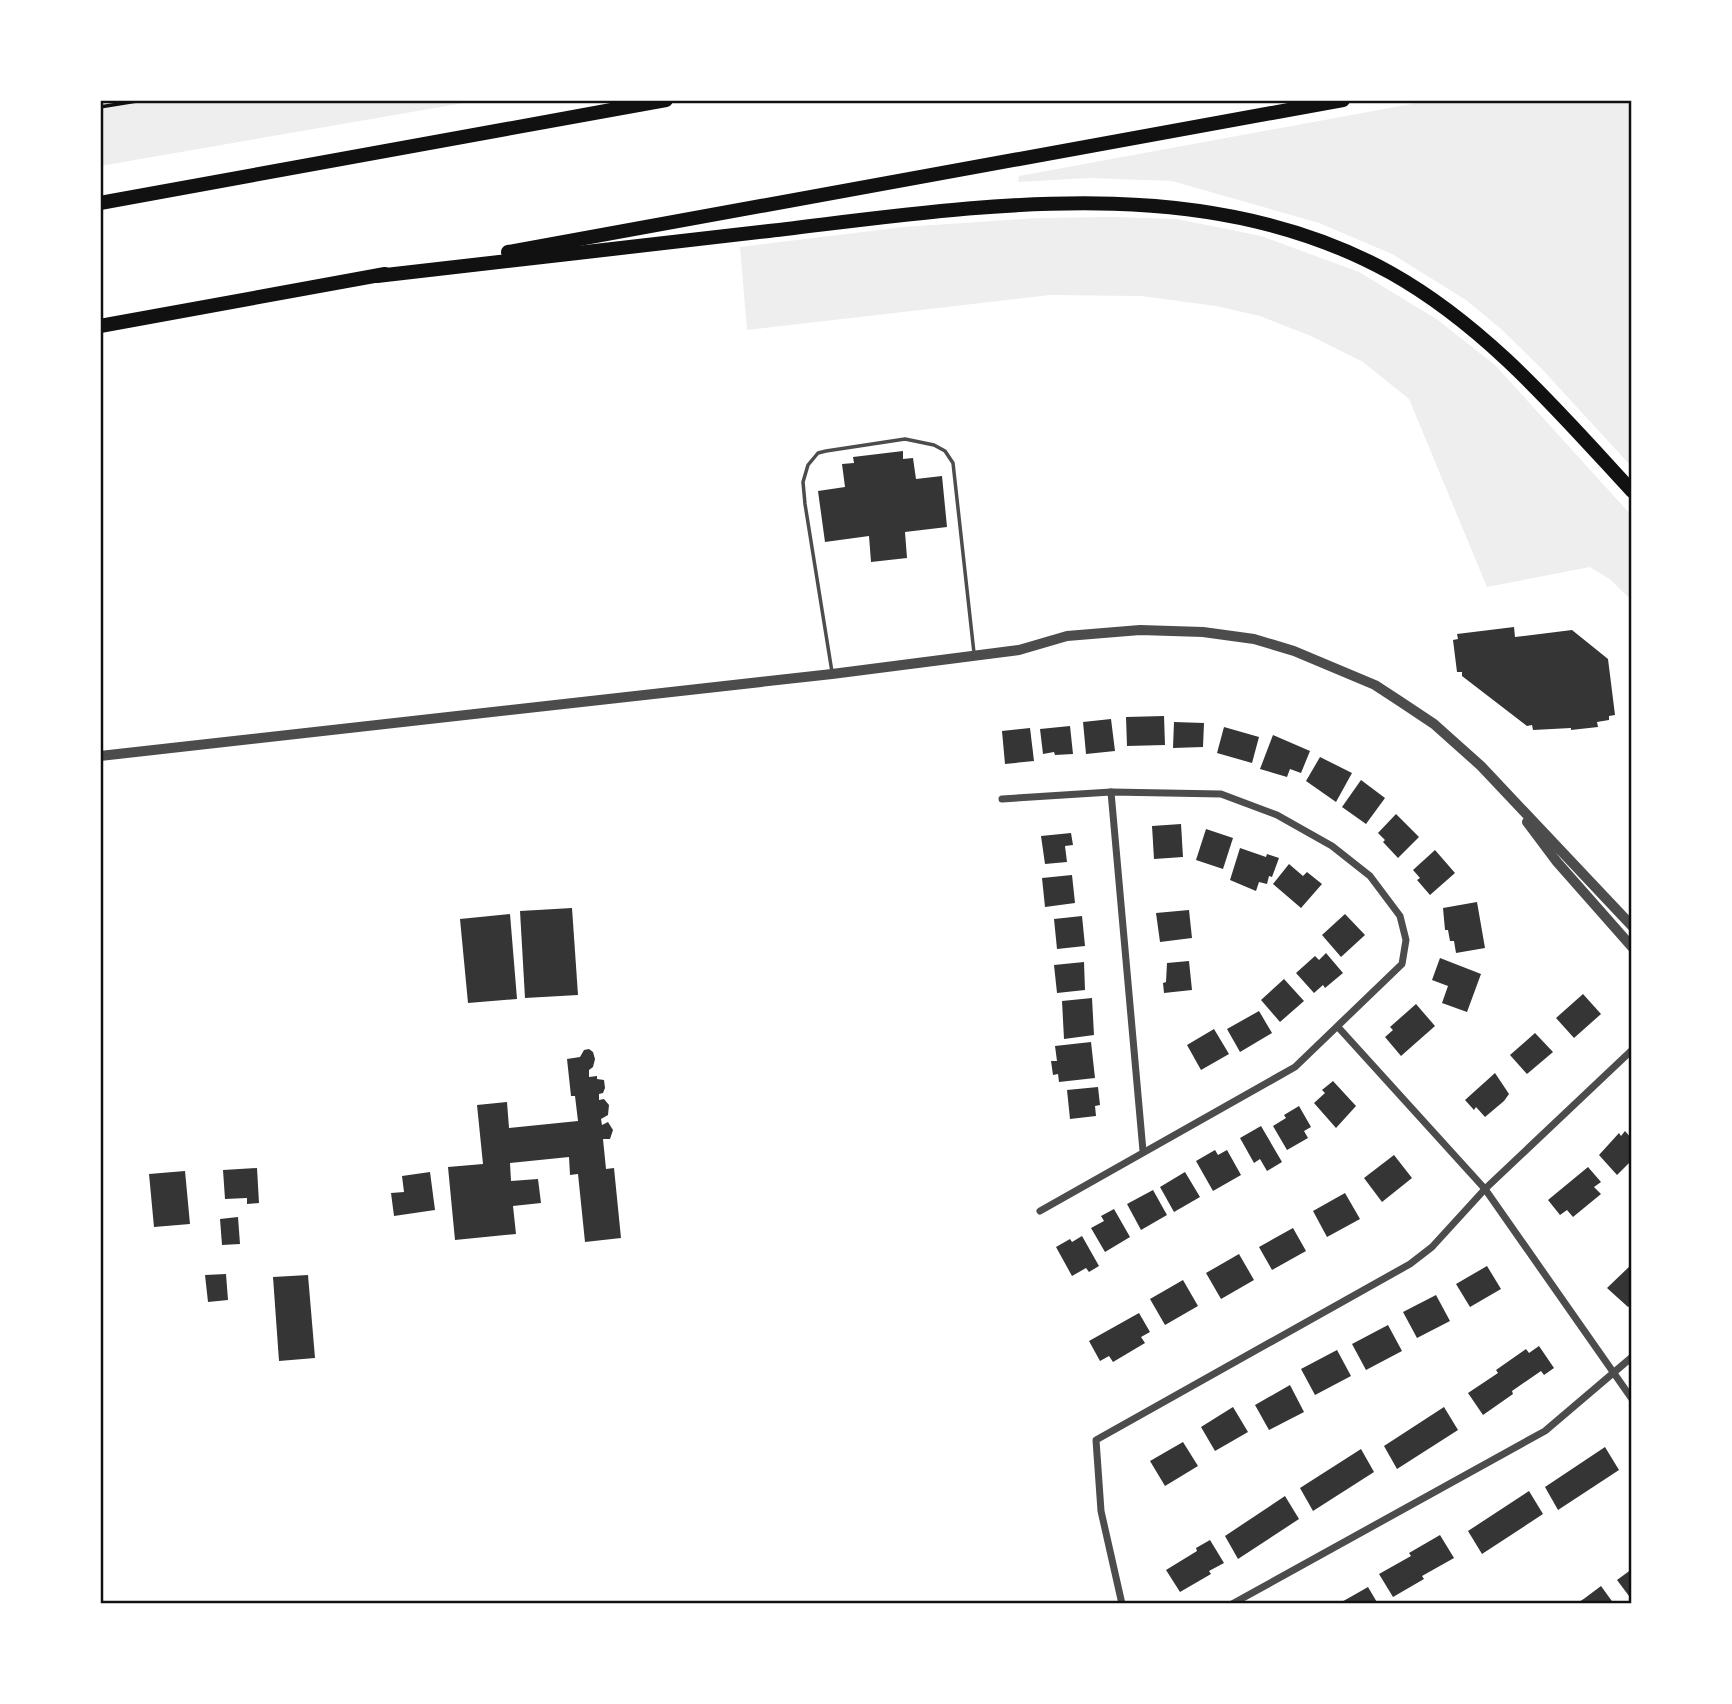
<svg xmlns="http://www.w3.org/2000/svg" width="1732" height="1704" font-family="'Source Serif 4',serif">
	<rect width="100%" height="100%" fill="#fff"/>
	<g fill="#eee">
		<path d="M 100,100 L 481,100 L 100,166 Z"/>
		<path d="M 1433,100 L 1632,100 L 1632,467 L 1540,367 L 1501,329 L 1466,300 L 1392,254 L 1319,223 L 1172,181 L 1089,178 L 1018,182 L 1019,176 Z"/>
		<path d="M 1114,217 L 1177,219 L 1261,236 L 1359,272 L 1438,320 L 1496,366 L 1632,516 L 1632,601 L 1611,580 L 1590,567 L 1487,587 L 1409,399 L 1363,362 L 1311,336 L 1260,316 L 1216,306 L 1141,296 L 1050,295 L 747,330 L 740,247 L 904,227 L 1038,218 Z"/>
	</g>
	<g fill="#353535">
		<path d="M 903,451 L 903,459 L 913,458 L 916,479 L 942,476 L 947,527 L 905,532 L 907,558 L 871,562 L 869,536 L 825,542 L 818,491 L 845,487 L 842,464 L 854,463 L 853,457 Z"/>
		<path d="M 1514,627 L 1515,637 L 1572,630 L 1608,659 L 1615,715 L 1609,716 L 1609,720 L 1597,722 L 1598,727 L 1571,730 L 1571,728 L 1533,730 L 1532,725 L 1527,726 L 1462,676 L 1462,672 L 1457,672 L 1453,640 L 1458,639 L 1457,634 Z"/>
		<path d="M 1164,716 L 1165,745 L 1127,746 L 1126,717 Z"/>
		<path d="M 1111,719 L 1115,751 L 1086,754 L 1083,722 Z"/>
		<path d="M 1174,722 L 1204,723 L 1203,747 L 1173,748 Z"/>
		<path d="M 1070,726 L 1073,754 L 1055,755 L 1054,752 L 1043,754 L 1040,729 Z"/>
		<path d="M 1224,727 L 1259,737 L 1252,763 L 1217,753 Z"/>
		<path d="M 1030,728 L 1034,761 L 1005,764 L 1002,731 Z"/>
		<path d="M 1273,735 L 1310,751 L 1301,773 L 1290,769 L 1287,777 L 1260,769 Z"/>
		<path d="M 1320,757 L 1352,773 L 1336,802 L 1306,781 Z"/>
		<path d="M 1361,780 L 1385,798 L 1366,824 L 1342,807 Z"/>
		<path d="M 1396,814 L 1419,837 L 1398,858 L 1383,842 L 1385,840 L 1378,833 Z"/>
		<path d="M 1181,824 L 1183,857 L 1154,859 L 1152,826 Z"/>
		<path d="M 1206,829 L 1233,838 L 1223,869 L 1196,860 Z"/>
		<path d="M 1071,833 L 1073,845 L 1065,846 L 1067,862 L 1045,864 L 1041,836 Z"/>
		<path d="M 1240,848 L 1266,857 L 1267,854 L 1279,858 L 1272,877 L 1269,876 L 1267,884 L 1259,882 L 1256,891 L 1230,880 Z"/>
		<path d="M 1435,850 L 1455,873 L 1430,895 L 1417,880 L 1420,878 L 1413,870 Z"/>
		<path d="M 1289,864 L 1303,876 L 1307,872 L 1322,884 L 1301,908 L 1273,884 Z"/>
		<path d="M 1072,875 L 1075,903 L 1045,907 L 1042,878 Z"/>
		<path d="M 1477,902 L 1485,948 L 1456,953 L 1454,941 L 1450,941 L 1448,930 L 1445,930 L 1443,908 Z"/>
		<path d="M 572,908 L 578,995 L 525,998 L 520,911 Z"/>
		<path d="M 1189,910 L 1192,938 L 1160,942 L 1156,913 Z"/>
		<path d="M 510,914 L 517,999 L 468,1003 L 460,919 Z"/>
		<path d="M 1345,914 L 1365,935 L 1341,957 L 1322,935 Z"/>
		<path d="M 1082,916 L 1085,946 L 1057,949 L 1054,919 Z"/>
		<path d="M 1326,953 L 1343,973 L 1325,988 L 1323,985 L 1314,993 L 1296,973 L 1315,956 L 1319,960 Z"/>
		<path d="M 1440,958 L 1481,974 L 1467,1012 L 1442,1003 L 1448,986 L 1432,980 Z"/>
		<path d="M 1189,961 L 1192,990 L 1164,993 L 1163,983 L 1166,982 L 1167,963 Z"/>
		<path d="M 1084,962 L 1085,990 L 1057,993 L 1054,965 Z"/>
		<path d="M 1284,979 L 1304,1001 L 1280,1022 L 1261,1000 Z"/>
		<path d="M 1583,994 L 1601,1014 L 1574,1038 L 1556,1018 Z"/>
		<path d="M 1092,998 L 1094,1035 L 1064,1039 L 1062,1001 Z"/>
		<path d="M 1416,1004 L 1435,1026 L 1401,1056 L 1385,1037 L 1393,1030 L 1390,1027 Z"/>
		<path d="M 1259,1011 L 1272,1033 L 1240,1052 L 1227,1029 Z"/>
		<path d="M 1214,1029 L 1229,1054 L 1201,1070 L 1187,1045 Z"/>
		<path d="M 1535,1033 L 1553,1052 L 1527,1074 L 1510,1055 Z"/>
		<path d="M 1091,1042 L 1095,1078 L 1059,1082 L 1058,1074 L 1053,1075 L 1051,1061 L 1057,1061 L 1055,1046 Z"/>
		<path d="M 589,1049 L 593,1052 L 595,1059 L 593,1067 L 589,1070 L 589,1077 L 597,1076 L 597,1079 L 604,1080 L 605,1088 L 603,1093 L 599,1094 L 599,1100 L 604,1099 L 609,1105 L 608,1115 L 601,1119 L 602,1125 L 608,1122 L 613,1130 L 610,1139 L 603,1139 L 606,1169 L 614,1168 L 621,1238 L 585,1242 L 578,1174 L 570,1175 L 569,1157 L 510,1163 L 511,1181 L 538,1179 L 541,1203 L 513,1206 L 516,1234 L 455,1240 L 448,1167 L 483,1164 L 477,1105 L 507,1102 L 509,1128 L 578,1121 L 575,1096 L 571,1096 L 567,1059 L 580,1057 L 584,1050 Z"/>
		<path d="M 1495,1073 L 1509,1094 L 1504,1101 L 1485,1117 L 1476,1107 L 1474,1110 L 1465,1100 Z"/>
		<path d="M 1333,1081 L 1356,1106 L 1336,1128 L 1314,1103 L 1325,1093 L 1322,1090 Z"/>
		<path d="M 1098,1087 L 1100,1105 L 1095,1106 L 1096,1116 L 1070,1119 L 1067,1090 Z"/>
		<path d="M 1299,1106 L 1311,1127 L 1304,1131 L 1308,1138 L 1287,1150 L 1273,1126 L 1286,1118 L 1284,1115 Z"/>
		<path d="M 1261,1126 L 1282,1162 L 1267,1171 L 1260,1159 L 1254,1163 L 1240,1138 Z"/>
		<path d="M 1625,1131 L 1632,1139 L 1632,1160 L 1617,1175 L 1599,1155 L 1619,1133 L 1621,1136 Z"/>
		<path d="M 1215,1150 L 1218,1155 L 1227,1150 L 1241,1175 L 1213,1191 L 1196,1161 Z"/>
		<path d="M 1394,1155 L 1412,1178 L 1382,1202 L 1364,1178 Z"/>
		<path d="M 1588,1167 L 1601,1182 L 1594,1187 L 1601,1194 L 1573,1217 L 1567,1210 L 1560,1215 L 1548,1200 Z"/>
		<path d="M 257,1168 L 259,1203 L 247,1204 L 247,1198 L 225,1199 L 223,1170 Z"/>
		<path d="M 185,1171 L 190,1224 L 154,1227 L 149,1174 Z"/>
		<path d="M 430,1172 L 435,1210 L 394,1216 L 391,1193 L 404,1192 L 402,1176 Z"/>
		<path d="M 1185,1172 L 1200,1197 L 1174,1212 L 1160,1187 Z"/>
		<path d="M 1153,1190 L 1167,1215 L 1141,1230 L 1127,1204 Z"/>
		<path d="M 1345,1193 L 1360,1219 L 1327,1237 L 1313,1211 Z"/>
		<path d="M 1114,1209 L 1130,1237 L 1105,1252 L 1091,1228 L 1104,1221 L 1101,1216 Z"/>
		<path d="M 238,1217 L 240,1244 L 222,1245 L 220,1219 Z"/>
		<path d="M 1293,1228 L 1306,1251 L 1272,1270 L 1259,1247 Z"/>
		<path d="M 1082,1236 L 1099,1266 L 1089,1272 L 1086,1268 L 1072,1276 L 1056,1247 L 1070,1239 L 1072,1242 Z"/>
		<path d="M 1239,1254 L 1254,1280 L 1221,1299 L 1206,1273 Z"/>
		<path d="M 1632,1264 L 1632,1304 L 1628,1307 L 1607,1288 Z"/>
		<path d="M 1487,1266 L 1501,1289 L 1470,1307 L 1456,1284 Z"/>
		<path d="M 226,1274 L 228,1300 L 208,1302 L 205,1275 Z"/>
		<path d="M 308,1275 L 315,1358 L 279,1361 L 273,1277 Z"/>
		<path d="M 1183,1280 L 1198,1306 L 1165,1325 L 1150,1299 Z"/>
		<path d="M 1436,1295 L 1450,1321 L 1417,1338 L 1403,1312 Z"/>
		<path d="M 1139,1313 L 1150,1332 L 1141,1337 L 1145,1343 L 1113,1362 L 1109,1356 L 1100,1361 L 1089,1341 Z"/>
		<path d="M 1388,1325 L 1402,1351 L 1366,1370 L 1352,1344 Z"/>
		<path d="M 1539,1346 L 1554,1368 L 1544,1375 L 1541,1371 L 1512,1391 L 1513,1394 L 1483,1415 L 1468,1393 L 1498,1373 L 1496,1370 L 1526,1349 L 1529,1353 Z"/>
		<path d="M 1337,1350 L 1351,1376 L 1315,1395 L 1301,1369 Z"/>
		<path d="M 1290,1385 L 1304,1412 L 1269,1430 L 1255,1405 Z"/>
		<path d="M 1233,1407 L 1248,1432 L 1215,1451 L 1201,1427 Z"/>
		<path d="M 1444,1407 L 1458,1430 L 1397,1469 L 1384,1446 Z"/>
		<path d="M 1183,1442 L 1198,1466 L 1165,1486 L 1150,1461 Z"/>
		<path d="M 1605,1447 L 1619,1470 L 1558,1510 L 1545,1487 Z"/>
		<path d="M 1361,1449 L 1374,1472 L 1313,1511 L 1300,1488 Z"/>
		<path d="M 1529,1491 L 1543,1514 L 1482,1554 L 1468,1531 Z"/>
		<path d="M 1285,1496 L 1299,1519 L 1238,1559 L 1225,1536 Z"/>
		<path d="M 1440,1535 L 1454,1558 L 1422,1576 L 1424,1579 L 1393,1597 L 1379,1574 L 1411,1556 L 1409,1553 Z"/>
		<path d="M 1210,1540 L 1224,1563 L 1209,1571 L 1211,1574 L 1180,1592 L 1166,1570 L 1197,1551 L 1196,1548 Z"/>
		<path d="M 1632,1569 L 1632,1600 L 1617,1580 Z"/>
		<path d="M 1601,1586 L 1614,1604 L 1576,1604 L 1585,1598 Z"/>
		<path d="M 1368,1587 L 1378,1604 L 1338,1604 L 1354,1595 Z"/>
	</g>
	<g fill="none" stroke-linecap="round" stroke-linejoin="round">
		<path stroke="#111" stroke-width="3.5" d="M 100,107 L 143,100"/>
		<path stroke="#4c4c4c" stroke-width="3.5" d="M 832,672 L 805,504 L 803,482 L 808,465 L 818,453 L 826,451 L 905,439 L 934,445 L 945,451 L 953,463 L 974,653"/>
		<g stroke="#4c4c4c" stroke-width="7">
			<path d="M 1111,792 L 1143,1151"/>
			<path d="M 1002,799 L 1111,792 L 1221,794 L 1277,815 L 1332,846 L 1370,876 L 1400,916 L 1406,940 L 1402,964 L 1295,1067 L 1040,1211"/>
			<path d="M 1338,1027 L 1485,1189 L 1632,1399"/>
			<path d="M 1122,1604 L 1101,1511 L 1096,1440 L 1410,1264 L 1432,1247 L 1485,1189 L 1632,1050"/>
			<path d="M 1232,1604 L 1545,1431 L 1632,1357"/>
		</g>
		<g stroke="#4c4c4c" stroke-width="10">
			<path d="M 100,756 L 832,674 L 1019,650 L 1067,636 L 1140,630 L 1203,632 L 1254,639 L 1294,651 L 1375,685 L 1401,702 L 1434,724 L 1481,766 L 1632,926"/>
			<path d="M 1527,822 L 1557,862 L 1632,947"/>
		</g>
		<g stroke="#111" stroke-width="14">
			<path d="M 100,203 L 666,100"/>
			<path d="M 508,252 L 1343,100"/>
			<path d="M 377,276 C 508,261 638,246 769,231 C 975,207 1200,167 1391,273 C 1487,327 1558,411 1632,491"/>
			<path d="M 100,326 L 385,274"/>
		</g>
	</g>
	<rect width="1732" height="1704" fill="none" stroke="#ffffff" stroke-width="203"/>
	<rect x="102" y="102" width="1528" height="1500" fill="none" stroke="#111" stroke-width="2.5"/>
</svg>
